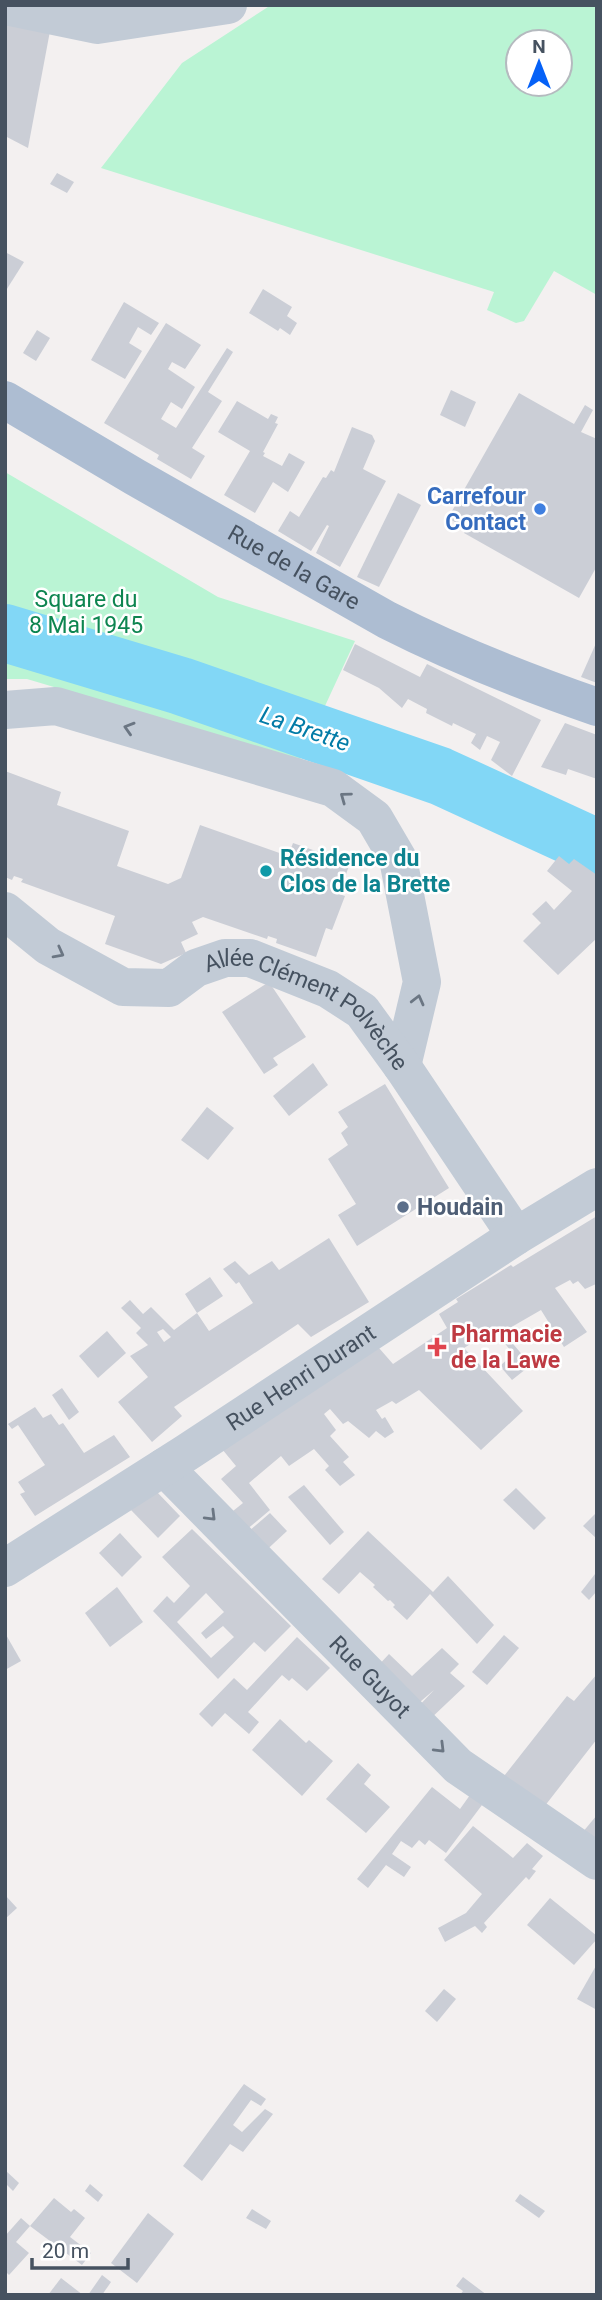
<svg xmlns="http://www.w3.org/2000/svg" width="602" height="2300" font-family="Roboto,sans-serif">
	<rect width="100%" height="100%" fill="#f3f0f0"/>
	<g fill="#baf4d4" fill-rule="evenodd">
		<path d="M 271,5 L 597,5 L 597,295 L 554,271 L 524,321 L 516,323 L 487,310 L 494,292 L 101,168 L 182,63 ZM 518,42 L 560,42 L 560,84 L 518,84 Z"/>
		<path d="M 5,472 L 218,597 L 355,641 L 300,760 L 27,679 L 5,679 Z"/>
	</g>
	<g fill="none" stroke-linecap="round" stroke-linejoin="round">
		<path stroke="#82d7f6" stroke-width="58" d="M 5,633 L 181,686 L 440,776 L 597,848"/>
	</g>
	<g fill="#cbced6" fill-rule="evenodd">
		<path d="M 5,23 L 50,31 L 28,148 L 5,136 Z"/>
		<path d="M 57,173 L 74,182 L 67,193 L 50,184 Z"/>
		<path d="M 5,252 L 24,262 L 5,292 Z"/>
		<path d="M 263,289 L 292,307 L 287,316 L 297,323 L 290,335 L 280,328 L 278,331 L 249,313 Z"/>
		<path d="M 124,302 L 159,323 L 151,335 L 138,327 L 129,343 L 142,351 L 125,379 L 91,360 Z"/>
		<path d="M 166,323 L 201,345 L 185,369 L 172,362 L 168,369 L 195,387 L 182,409 L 171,402 L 161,419 L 176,428 L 227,348 L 233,352 L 208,392 L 222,401 L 192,448 L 205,456 L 191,479 L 157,459 L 159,455 L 104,423 Z"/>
		<path d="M 37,330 L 50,338 L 36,361 L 23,353 Z"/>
		<path d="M 451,390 L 476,402 L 465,427 L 440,415 Z"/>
		<path d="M 519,393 L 574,424 L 585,405 L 593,410 L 581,432 L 597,439 L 597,566 L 579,598 L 464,533 L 467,529 L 448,518 Z"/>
		<path d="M 237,401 L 268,419 L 271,414 L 278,417 L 275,423 L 278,424 L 263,452 L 265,453 L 263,456 L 282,466 L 289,453 L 305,462 L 288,492 L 273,482 L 255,513 L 224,495 L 250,451 L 218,432 Z"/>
		<path d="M 352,427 L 372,435 L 375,441 L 363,469 L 386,481 L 340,567 L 316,553 L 329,526 L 327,525 L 311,551 L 278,531 L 290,511 L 299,517 L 323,477 L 326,478 L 331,470 L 334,472 Z"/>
		<path d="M 398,493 L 421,505 L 379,587 L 357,577 Z"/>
		<path d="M 597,641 L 597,683 L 581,677 Z"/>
		<path d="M 355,644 L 420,677 L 427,664 L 541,720 L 512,776 L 491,760 L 500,742 L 487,736 L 480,750 L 471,743 L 476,734 L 453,723 L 452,726 L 426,713 L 427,709 L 408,699 L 402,708 L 379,688 L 343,670 Z"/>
		<path d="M 565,723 L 597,735 L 597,779 L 568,769 L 566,775 L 541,767 Z"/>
		<path d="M 5,771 L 61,792 L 57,805 L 129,831 L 117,866 L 168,884 L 181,878 L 200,825 L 288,856 L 293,843 L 350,863 L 339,894 L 345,896 L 332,930 L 326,928 L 316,957 L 276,943 L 277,939 L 268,936 L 267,939 L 203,917 L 192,922 L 198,934 L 181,942 L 186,953 L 161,964 L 105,944 L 115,916 L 21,882 L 23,879 L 14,876 L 12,880 L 5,877 Z"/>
		<path d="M 559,856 L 569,864 L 574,859 L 597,875 L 597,938 L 558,975 L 523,941 L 541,923 L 532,914 L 546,901 L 554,910 L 572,891 L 547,871 Z"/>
		<path d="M 269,982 L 306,1037 L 273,1058 L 278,1065 L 264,1074 L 222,1012 Z"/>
		<path d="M 313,1063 L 328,1085 L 289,1116 L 273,1096 Z"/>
		<path d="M 385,1084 L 449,1188 L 357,1246 L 338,1215 L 356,1204 L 328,1159 L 348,1145 L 341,1133 L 348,1127 L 338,1112 Z"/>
		<path d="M 207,1107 L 234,1128 L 208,1160 L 181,1140 Z"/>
		<path d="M 597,1216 L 596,1284 L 585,1289 L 578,1281 L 573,1284 L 570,1280 L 555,1288 L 587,1332 L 564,1347 L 541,1310 L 503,1332 L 531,1365 L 512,1380 L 500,1366 L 513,1354 L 494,1329 L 464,1348 L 523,1411 L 481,1450 L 419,1390 L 396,1404 L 392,1401 L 376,1410 L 382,1419 L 385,1417 L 394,1432 L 385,1438 L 376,1431 L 369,1438 L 348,1421 L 343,1424 L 330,1409 L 324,1414 L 336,1430 L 330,1436 L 349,1457 L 343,1462 L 355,1475 L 340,1486 L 325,1470 L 329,1466 L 314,1449 L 289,1466 L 281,1456 L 249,1483 L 270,1510 L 239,1536 L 233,1511 L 243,1503 L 221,1479 L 236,1466 L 222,1449 L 379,1348 L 393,1364 L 447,1328 L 439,1314 L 458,1302 L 456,1299 L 511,1265 L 513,1267 Z"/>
		<path d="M 329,1238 L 369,1302 L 311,1337 L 298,1324 L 174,1407 L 182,1416 L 152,1442 L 118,1402 L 148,1377 L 130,1356 L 148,1345 L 136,1333 L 141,1328 L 121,1308 L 130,1300 L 143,1314 L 151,1307 L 174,1330 L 197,1313 L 185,1294 L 210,1277 L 223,1296 L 197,1313 L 209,1331 L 253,1303 L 239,1282 L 236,1284 L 223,1269 L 235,1261 L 249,1275 L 272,1261 L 279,1270 ZM 163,1329 L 171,1337 L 164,1342 L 157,1332 Z"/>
		<path d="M 107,1331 L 126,1353 L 98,1378 L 79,1356 Z"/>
		<path d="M 62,1388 L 79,1412 L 69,1420 L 52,1395 Z"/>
		<path d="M 35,1407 L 43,1418 L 51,1414 L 59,1425 L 63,1423 L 84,1453 L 114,1435 L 130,1457 L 35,1516 L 20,1494 L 25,1492 L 18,1482 L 45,1465 L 18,1425 L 12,1429 L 8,1424 Z"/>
		<path d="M 304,1485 L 344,1532 L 330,1545 L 288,1497 Z"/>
		<path d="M 516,1488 L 546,1518 L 534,1530 L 503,1500 Z"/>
		<path d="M 156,1491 L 180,1516 L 158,1538 L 131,1510 Z"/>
		<path d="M 597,1512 L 597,1539 L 583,1526 Z"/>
		<path d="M 270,1513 L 287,1531 L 259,1557 L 241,1538 Z"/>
		<path d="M 192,1529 L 291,1626 L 265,1652 L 254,1642 L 218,1679 L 153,1611 L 167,1596 L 174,1603 L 190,1586 L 162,1557 ZM 206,1593 L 224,1612 L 201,1633 L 206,1639 L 223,1626 L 234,1637 L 211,1658 L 177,1622 Z"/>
		<path d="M 368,1531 L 433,1592 L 448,1576 L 494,1625 L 477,1644 L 430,1594 L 407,1620 L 393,1607 L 395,1605 L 390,1600 L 388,1601 L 373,1587 L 375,1585 L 360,1572 L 339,1594 L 322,1579 Z"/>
		<path d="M 120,1533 L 142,1557 L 122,1577 L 99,1553 Z"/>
		<path d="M 595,1574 L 597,1591 L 589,1600 L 581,1592 Z"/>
		<path d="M 117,1587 L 143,1622 L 110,1647 L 85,1613 Z"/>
		<path d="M 5,1633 L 21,1661 L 5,1670 Z"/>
		<path d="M 504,1635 L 519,1648 L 487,1685 L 472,1672 Z"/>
		<path d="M 297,1637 L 330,1668 L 307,1691 L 292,1678 L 289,1681 L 282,1675 L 248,1712 L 259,1722 L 249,1734 L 225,1713 L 212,1727 L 199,1714 L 234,1678 L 247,1690 Z"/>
		<path d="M 442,1648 L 459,1664 L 450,1673 L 465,1686 L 428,1721 L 416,1709 L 434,1690 L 414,1707 L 376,1668 L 389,1654 L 412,1676 Z"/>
		<path d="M 597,1674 L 597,1739 L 544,1807 L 504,1776 L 567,1696 L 574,1701 Z"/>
		<path d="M 280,1719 L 306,1743 L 309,1740 L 333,1761 L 302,1796 L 252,1750 Z"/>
		<path d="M 358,1763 L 371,1775 L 364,1784 L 390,1807 L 366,1833 L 326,1799 Z"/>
		<path d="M 432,1787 L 460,1809 L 470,1795 L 482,1805 L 446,1853 L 429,1840 L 425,1845 L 419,1840 L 412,1848 L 401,1841 L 392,1854 L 411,1867 L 404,1877 L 386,1865 L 368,1888 L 357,1879 Z"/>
		<path d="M 597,1815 L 597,1855 L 577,1839 Z"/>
		<path d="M 473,1826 L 513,1858 L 527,1843 L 543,1856 L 532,1869 L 536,1871 L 529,1880 L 526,1877 L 484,1923 L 487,1927 L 482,1933 L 475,1926 L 445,1942 L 438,1928 L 466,1913 L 482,1894 L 444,1860 Z"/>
		<path d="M 5,1895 L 17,1908 L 5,1919 Z"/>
		<path d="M 550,1898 L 597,1936 L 597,1939 L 574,1965 L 527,1925 Z"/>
		<path d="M 597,1964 L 597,2010 L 577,1999 Z"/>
		<path d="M 444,1989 L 456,1999 L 437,2022 L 425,2011 Z"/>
		<path d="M 244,2084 L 266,2099 L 261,2106 L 251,2100 L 233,2125 L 242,2132 L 265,2109 L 273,2114 L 243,2152 L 230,2144 L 202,2181 L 183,2166 Z"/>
		<path d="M 5,2170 L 19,2183 L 13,2191 L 5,2183 Z"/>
		<path d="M 90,2184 L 103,2195 L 98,2202 L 85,2191 Z"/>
		<path d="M 520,2194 L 545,2211 L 539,2218 L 515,2201 Z"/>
		<path d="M 54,2198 L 71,2212 L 74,2209 L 85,2218 L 70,2237 L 91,2253 L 82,2265 L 30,2226 L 16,2242 L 29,2253 L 9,2275 L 5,2271 L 5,2236 L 21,2218 L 30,2226 Z"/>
		<path d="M 252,2209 L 271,2221 L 266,2229 L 246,2218 Z"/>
		<path d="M 148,2213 L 174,2234 L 137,2283 L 111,2263 Z"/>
		<path d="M 102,2275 L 111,2282 L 102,2295 L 88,2295 Z"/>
		<path d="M 463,2277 L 487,2295 L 460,2295 L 463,2291 L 456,2286 Z"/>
		<path d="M 61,2278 L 83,2295 L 48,2295 Z"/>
	</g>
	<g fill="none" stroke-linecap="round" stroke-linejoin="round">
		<g stroke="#c2cbd6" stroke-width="38">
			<path d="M 5,6 L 97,25 L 228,5"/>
			<path d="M 5,710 L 56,706 L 333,788 L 374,818 L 398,859 L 422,982 L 402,1066"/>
			<path id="s1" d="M 5,911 L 48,946 L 123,987 L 169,988 L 196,968 L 225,958 L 250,958 L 328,989 L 362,1011 L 402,1066 L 516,1236"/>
			<path id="s2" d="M 164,1467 L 458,1766 L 597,1861"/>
			<path id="s3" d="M 5,1568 L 186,1453 L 516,1236 L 597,1187"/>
		</g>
		<path stroke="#adbdd2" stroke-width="38" id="s4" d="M 5,400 L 135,477 L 387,620 C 454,654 525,682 597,707"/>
	</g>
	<defs><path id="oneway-chevron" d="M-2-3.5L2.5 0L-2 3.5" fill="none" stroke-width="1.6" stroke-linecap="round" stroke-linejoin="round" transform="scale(1.75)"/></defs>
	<g stroke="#6b7683">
		<use href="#oneway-chevron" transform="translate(129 728) rotate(-163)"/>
		<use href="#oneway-chevron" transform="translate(345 797) rotate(-144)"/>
		<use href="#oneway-chevron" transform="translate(59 953) rotate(28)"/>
		<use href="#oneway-chevron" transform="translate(418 1000) rotate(-76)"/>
		<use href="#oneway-chevron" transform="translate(211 1516) rotate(45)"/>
		<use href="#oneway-chevron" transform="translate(440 1748) rotate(45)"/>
	</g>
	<circle fill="#3f7fe0" stroke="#fff" stroke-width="2.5" cx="540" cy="509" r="7"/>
	<circle fill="#0f9aa8" stroke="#fff" stroke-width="2.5" cx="266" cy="871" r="7"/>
	<circle fill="#5c6f8a" stroke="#fff" stroke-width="2.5" cx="403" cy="1207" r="7"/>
	<path fill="#e0444e" stroke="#fff" stroke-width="2.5" d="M433.5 1336.5h7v7h7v7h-7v7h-7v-7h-7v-7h7z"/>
	<g text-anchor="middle" stroke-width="5" stroke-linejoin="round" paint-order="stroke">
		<g font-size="23" font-weight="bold" fill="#366cbe" stroke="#fff" text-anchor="end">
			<text x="526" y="504">Carrefour<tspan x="526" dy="26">Contact</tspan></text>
		</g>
		<g font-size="23" fill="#465260" stroke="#fff">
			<text dy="8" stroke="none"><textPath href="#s4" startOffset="334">Rue de la Gare</textPath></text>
			<text dy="8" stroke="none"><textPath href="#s1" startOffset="350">Allée Clément Polvèche</textPath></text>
			<text dy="8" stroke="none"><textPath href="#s3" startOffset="352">Rue Henri Durant</textPath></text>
			<text dy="8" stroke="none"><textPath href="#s2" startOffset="294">Rue Guyot</textPath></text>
		</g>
		<g font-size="23" fill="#0d8550" stroke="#fff">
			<text x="86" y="607">Square du<tspan x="86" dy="26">8 Mai 1945</tspan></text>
		</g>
		<g font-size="23" font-weight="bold" fill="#0d838f" stroke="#fff" text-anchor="start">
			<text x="280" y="866">Résidence du<tspan x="280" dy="26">Clos de la Brette</tspan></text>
		</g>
		<g font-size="23" font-weight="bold" fill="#4e5e75" stroke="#fff" text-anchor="start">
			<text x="417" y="1215">Houdain</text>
		</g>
		<g font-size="23" font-weight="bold" fill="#be3a42" stroke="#fff" text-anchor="start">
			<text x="451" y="1342">Pharmacie<tspan x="451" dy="26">de la Lawe</tspan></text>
		</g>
		<g font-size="24" font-style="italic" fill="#027ba7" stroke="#fff">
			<text transform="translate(305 729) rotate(19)" y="8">La Brette</text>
		</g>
	</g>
	<rect width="602" height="2300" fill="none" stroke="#465260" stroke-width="14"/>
	<g transform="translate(539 63)"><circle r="33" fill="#ffffff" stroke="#b5babf" stroke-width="2"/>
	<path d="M0-5L12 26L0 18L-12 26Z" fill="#0561f7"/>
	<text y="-10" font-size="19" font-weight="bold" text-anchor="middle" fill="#465260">N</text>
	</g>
	<path d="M32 2258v10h96v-10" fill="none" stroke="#465260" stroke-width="3.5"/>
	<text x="42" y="2258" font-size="21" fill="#465260" stroke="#ffffff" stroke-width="5" paint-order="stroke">20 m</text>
</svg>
